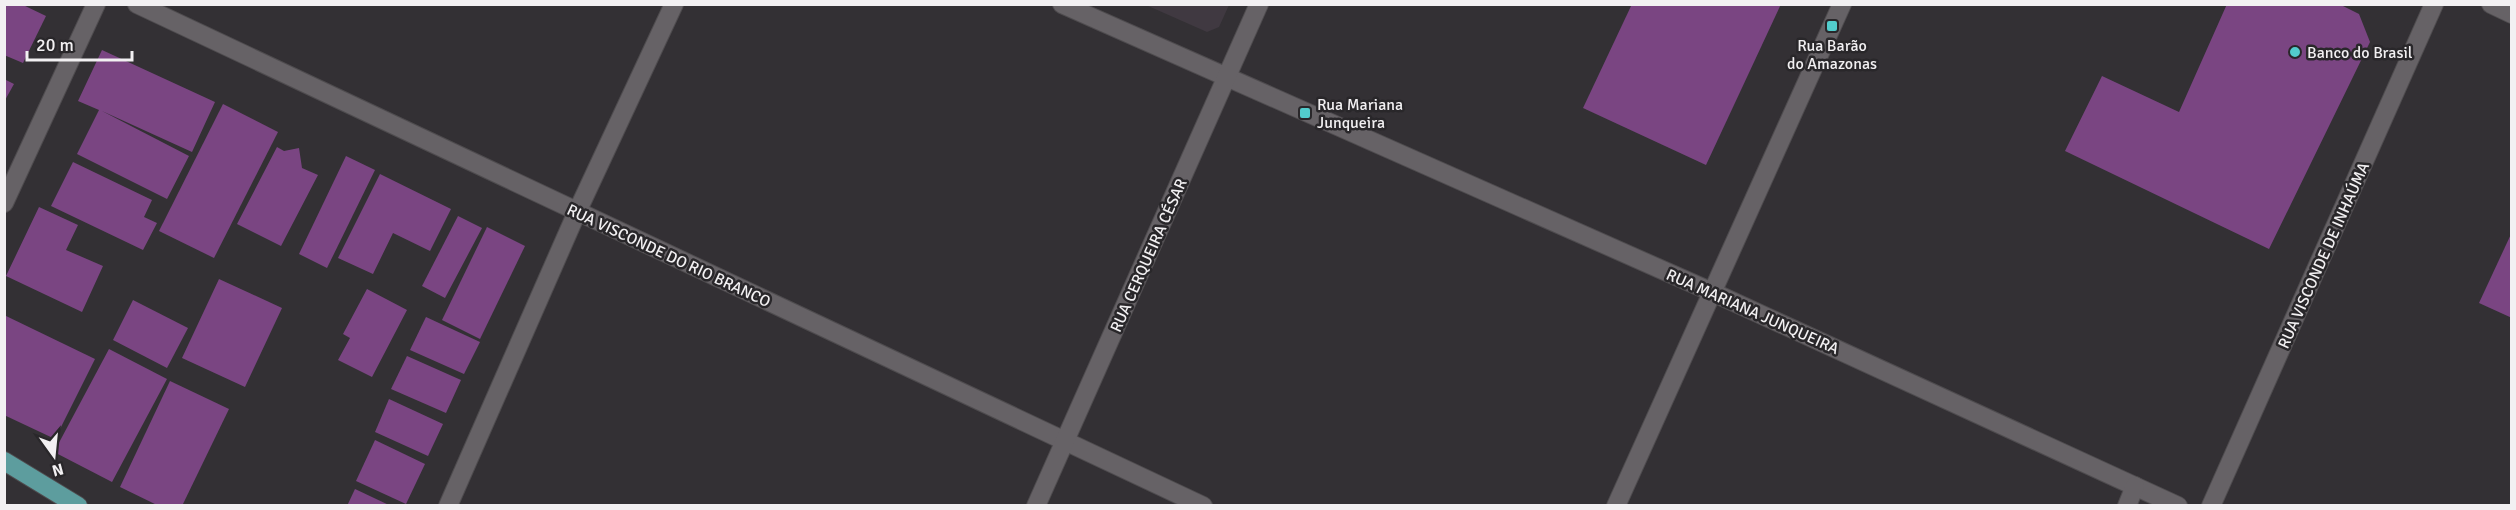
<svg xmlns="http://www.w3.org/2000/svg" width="2516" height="510" font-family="Signika,sans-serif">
	<rect width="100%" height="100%" fill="#333034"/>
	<path fill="#403941" d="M 1146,5 L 1229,5 L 1219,27 L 1207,32 Z"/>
	<g fill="#7a4582">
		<path d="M 4,4 L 21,4 L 46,16 L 23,63 L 4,55 Z"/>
		<path d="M 1632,4 L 1781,4 L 1706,165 L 1583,108 Z"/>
		<path d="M 2227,4 L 2339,4 L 2359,14 L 2370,42 L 2269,249 L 2065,151 L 2102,76 L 2179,112 Z"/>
		<path d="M 102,50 L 215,102 L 192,152 L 102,111 L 189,156 L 167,199 L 77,154 L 99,110 L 78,101 Z"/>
		<path d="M 4,79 L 14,84 L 4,102 Z"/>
		<path d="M 223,104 L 278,132 L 214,258 L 159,231 Z"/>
		<path d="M 277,147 L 284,151 L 299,148 L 302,168 L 318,175 L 281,246 L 237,224 Z"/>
		<path d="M 346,156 L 375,170 L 327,268 L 299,254 Z"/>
		<path d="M 73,162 L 152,200 L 144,217 L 157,223 L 143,250 L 51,206 Z"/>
		<path d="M 380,174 L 451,209 L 430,251 L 393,233 L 373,274 L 338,258 Z"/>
		<path d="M 39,207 L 78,225 L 66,250 L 103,266 L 82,312 L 6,276 Z"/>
		<path d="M 458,216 L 482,228 L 445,298 L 422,286 Z"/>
		<path d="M 487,227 L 525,246 L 480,339 L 442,320 Z"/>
		<path d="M 2512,232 L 2512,318 L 2479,303 Z"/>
		<path d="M 219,279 L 282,308 L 245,387 L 182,358 Z"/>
		<path d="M 367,289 L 407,310 L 372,377 L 338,360 L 350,338 L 343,334 Z"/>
		<path d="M 133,300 L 188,328 L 167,368 L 113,340 Z"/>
		<path d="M 4,315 L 95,359 L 55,439 L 4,415 Z"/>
		<path d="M 426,317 L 480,342 L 464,374 L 410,350 Z"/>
		<path d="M 109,349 L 167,379 L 112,482 L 54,452 Z"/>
		<path d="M 407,356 L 461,380 L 446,413 L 391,389 Z"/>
		<path d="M 170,381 L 229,409 L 182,506 L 159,506 L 120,487 Z"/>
		<path d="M 389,399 L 443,424 L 428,456 L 375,432 Z"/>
		<path d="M 375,440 L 425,464 L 406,504 L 356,481 Z"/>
		<path d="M 355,489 L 391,506 L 347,506 Z"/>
	</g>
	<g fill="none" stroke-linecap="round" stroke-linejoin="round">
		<g stroke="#4f4c4f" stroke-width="20">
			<g id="minor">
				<path d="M 137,4 L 1203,506"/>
				<path d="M 1062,4 L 1712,292 L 2178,506"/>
				<path d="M 2491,4 L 2512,14"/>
				<path d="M 4,203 L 96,4"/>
				<path d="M 448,506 L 577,212 L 674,4"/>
				<path d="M 1036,506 L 1259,4"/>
				<path d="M 1616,506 L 1842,4"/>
				<path d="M 2127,506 L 2135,486"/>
				<path d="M 2211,506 L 2434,4"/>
			</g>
		</g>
		<g stroke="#4f4c4f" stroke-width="20">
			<path id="major" d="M 4,461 L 78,506"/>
		</g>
		<use href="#minor" stroke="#666266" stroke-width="18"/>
		<use href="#major" stroke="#5d9d9e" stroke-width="18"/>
	</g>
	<g fill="#52cdcd" stroke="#29272a" stroke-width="2">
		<rect x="1826" y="20" width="12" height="12" rx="3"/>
		<circle cx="2295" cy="52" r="6"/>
		<rect x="1299" y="107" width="12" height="12" rx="3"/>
	</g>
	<g text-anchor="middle" stroke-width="5" stroke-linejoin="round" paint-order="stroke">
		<g font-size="16" fill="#f2f0f2" stroke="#29272a" text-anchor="start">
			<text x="1832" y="51" text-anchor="middle">Rua Barão<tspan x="1832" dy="18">do Amazonas</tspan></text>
			<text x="2307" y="58">Banco do Brasil</text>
			<text x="1317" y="110">Rua Mariana<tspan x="1317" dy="18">Junqueira</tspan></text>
		</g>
		<g font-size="16" fill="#f2f0f2" stroke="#29272a">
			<text transform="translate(669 255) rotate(25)" y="6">RUA VISCONDE DO RIO BRANCO</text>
			<text transform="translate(1148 255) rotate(-66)" y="6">RUA CERQUEIRA CÉSAR</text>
			<text transform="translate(2323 255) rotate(-66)" y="6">RUA VISCONDE DE INHAÚMA</text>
			<text transform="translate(1753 311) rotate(24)" y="6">RUA MARIANA JUNQUEIRA</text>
		</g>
	</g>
	<rect width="2516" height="510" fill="none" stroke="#f2f0f2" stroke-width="12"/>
	<g transform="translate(54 456) rotate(165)" stroke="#29272a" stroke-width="4.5" paint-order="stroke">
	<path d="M0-4.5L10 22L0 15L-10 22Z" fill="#f2f0f2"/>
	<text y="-9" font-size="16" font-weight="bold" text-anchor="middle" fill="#f2f0f2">N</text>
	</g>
	<path d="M27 51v9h105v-9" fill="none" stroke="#f2f0f2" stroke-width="3"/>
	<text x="36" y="51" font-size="18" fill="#f2f0f2" stroke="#29272a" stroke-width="4.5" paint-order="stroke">20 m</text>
</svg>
